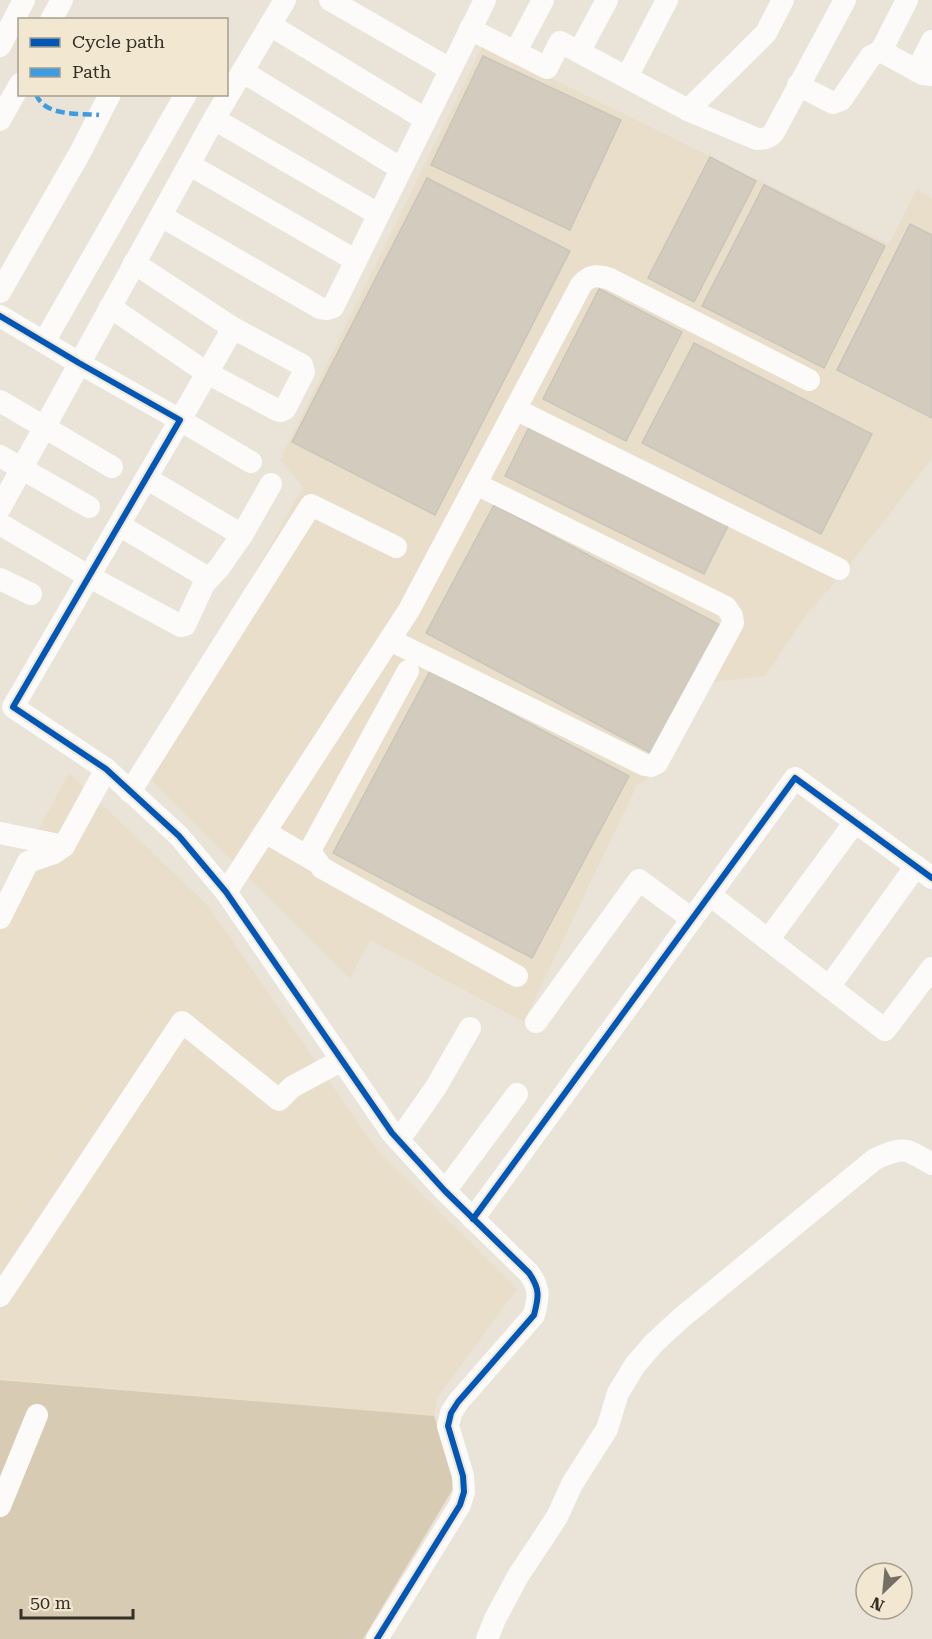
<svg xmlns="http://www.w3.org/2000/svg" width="932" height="1639" font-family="'Roboto Serif',serif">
	<rect width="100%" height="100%" fill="#eae4d8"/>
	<g fill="#e9dec9">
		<path d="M 483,45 L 889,244 L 917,188 L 932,199 L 932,459 L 844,572 L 806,615 L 765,676 L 712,682 L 659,771 L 637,785 L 524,1022 L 370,940 L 350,979 L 143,772 L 303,487 L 280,460 Z"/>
		<path d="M 69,773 L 208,906 L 377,1150 L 517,1289 L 438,1396 L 434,1416 L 0,1379 L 0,900 Z"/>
	</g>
	<path fill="#d7cbb3" d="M 0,1380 L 434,1416 L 456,1484 L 363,1639 L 0,1639 Z"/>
	<g fill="#d3ccbe" stroke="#cac5bb" stroke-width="1.5">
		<path d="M 483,56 L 621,120 L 570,230 L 431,165 Z"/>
		<path d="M 710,157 L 756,181 L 694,302 L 648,278 Z"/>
		<path d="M 427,178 L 570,251 L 435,515 L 292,442 Z"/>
		<path d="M 764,185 L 885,246 L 824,368 L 702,306 Z"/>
		<path d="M 910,224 L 932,235 L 932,418 L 837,370 Z"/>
		<path d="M 599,289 L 682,332 L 626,441 L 543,399 Z"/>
		<path d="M 694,343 L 872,434 L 821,534 L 642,443 Z"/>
		<path d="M 529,427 L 729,524 L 704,574 L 505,476 Z"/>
		<path d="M 494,505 L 720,625 L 651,753 L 426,633 Z"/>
		<path d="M 430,671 L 629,776 L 532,958 L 333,853 Z"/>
	</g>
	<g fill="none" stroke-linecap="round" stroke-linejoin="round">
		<g stroke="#fcfbf9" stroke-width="22">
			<path d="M 330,0 L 450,69"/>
			<path d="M 607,0 L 579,52 L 688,110 L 757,139 C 765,139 769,138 774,132 L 845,0"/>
			<path d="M 51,20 L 62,0"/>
			<path d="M 270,25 L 425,119"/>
			<path d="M 470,29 L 547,68 L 560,42 L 579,52"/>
			<path d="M 0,46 L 24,0"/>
			<path d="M 516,51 L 543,0"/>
			<path d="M 881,51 L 907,0"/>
			<path d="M 917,71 L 932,41"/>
			<path d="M 243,72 L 400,168"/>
			<path d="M 627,77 L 667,0"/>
			<path d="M 798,85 L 833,103 L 841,100 L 871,56 L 881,51 L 923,74 L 932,75"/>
			<path d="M 688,110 L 766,33 L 783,0"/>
			<path d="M 214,119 L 378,214"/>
			<path d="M 0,120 L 20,84"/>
			<path d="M 190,165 L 355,260"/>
			<path d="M 161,216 L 320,308 L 327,309 L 333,307 L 485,0"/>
			<path d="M 0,292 L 81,151 L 110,94"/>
			<path d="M 110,307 L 207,373 L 277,410 L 281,411 L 285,409 L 304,372 L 302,365 L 233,328 L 134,263"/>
			<path d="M 0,316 L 79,363 L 180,420 L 13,707 L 106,769 L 179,836 L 226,892 L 392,1133 L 445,1191 L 529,1273 C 540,1289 539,1296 534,1315 L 458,1402 L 451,1413 L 448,1426 L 463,1476 L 464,1492 L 460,1505 L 377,1639"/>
			<path d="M 233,328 L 180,420 L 251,462"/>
			<path d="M 44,342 L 186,94"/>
			<path d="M 0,401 L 112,467"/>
			<path d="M 515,409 L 839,569"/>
			<path d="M 0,456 L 89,507"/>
			<path d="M 146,478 L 242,535"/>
			<path d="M 0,508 L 214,119 L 285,0"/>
			<path d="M 0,524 L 88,576 L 181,626 L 185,625 L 204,584 L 219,568 L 242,535 L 271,484"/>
			<path d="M 119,525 L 208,578"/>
			<path d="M 0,579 L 31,594"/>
			<path d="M 390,640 L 645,765 L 651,766 L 657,763 L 733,623 L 732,616 L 726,607 L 476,484"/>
			<path d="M 408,671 L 313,845 L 311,853 L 322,868 L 517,976"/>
			<path d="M 130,792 L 311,505 L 396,547"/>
			<path d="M 265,832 L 315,861"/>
			<path d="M 0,833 L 64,846"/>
			<path d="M 226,892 L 409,610 L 581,285 C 590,274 598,275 610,279 L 809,380"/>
			<path d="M 710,895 L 885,1030 L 932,968"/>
			<path d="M 0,918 L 28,862 L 54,853 L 64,846 L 106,769"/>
			<path d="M 768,940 L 855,822"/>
			<path d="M 829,987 L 916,866"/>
			<path d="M 536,1022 L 639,880 L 692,919"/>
			<path d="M 399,1140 L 436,1087 L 470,1028"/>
			<path d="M 445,1191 L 517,1094"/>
			<path d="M 473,1219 L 795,778 L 932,878"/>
			<path d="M 0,1296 L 182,1022 L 279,1100 L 292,1087 L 342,1060"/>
			<path d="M 0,1506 L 37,1415"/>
			<path d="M 487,1639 L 495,1619 L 518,1576 L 557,1517 L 572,1484 L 607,1429 L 618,1393 L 635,1365 L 654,1343 L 680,1319 L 875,1159 C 904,1146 905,1148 932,1164"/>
		</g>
		<path stroke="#3e9de0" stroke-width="4.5" stroke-dasharray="9 4.5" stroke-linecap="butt" d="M 36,94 C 44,117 79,113 99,115"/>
		<g stroke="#f2e7d0" stroke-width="10">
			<g id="cycleway">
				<path d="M 0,316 L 79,363 L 180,420 L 13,707 L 106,769 L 179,836 L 226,892 L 392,1133 L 445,1191 L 529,1273 C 540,1289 539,1296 534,1315 L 458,1402 L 451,1413 L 448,1426 L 463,1476 L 464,1492 L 460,1505 L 377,1639"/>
				<path d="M 473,1219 L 795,778 L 932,878"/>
			</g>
		</g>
		<use href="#cycleway" stroke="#0057b8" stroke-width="6"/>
	</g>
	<rect x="18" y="18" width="210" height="78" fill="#f2e7d0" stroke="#a69e8c" stroke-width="1.5"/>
	<rect x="30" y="38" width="30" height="9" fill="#0057b8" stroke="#a69e8c" stroke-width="1.5"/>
	<text x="72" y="48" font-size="18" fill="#343027">Cycle path</text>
	<rect x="30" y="68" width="30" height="9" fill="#3e9de0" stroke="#a69e8c" stroke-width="1.5"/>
	<text x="72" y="78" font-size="18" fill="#343027">Path</text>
	<g transform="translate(884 1591) rotate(206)"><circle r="28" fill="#f2e7d0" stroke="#a69e8c" stroke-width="1.5"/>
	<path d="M0-4.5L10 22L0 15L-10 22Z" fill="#746f65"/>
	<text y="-9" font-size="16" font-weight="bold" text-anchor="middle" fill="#343027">N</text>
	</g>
	<path d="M21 1609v9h112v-9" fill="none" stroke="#343027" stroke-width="3"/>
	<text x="30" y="1609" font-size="18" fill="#343027" stroke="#f2e7d0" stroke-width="4.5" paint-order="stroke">50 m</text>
</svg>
